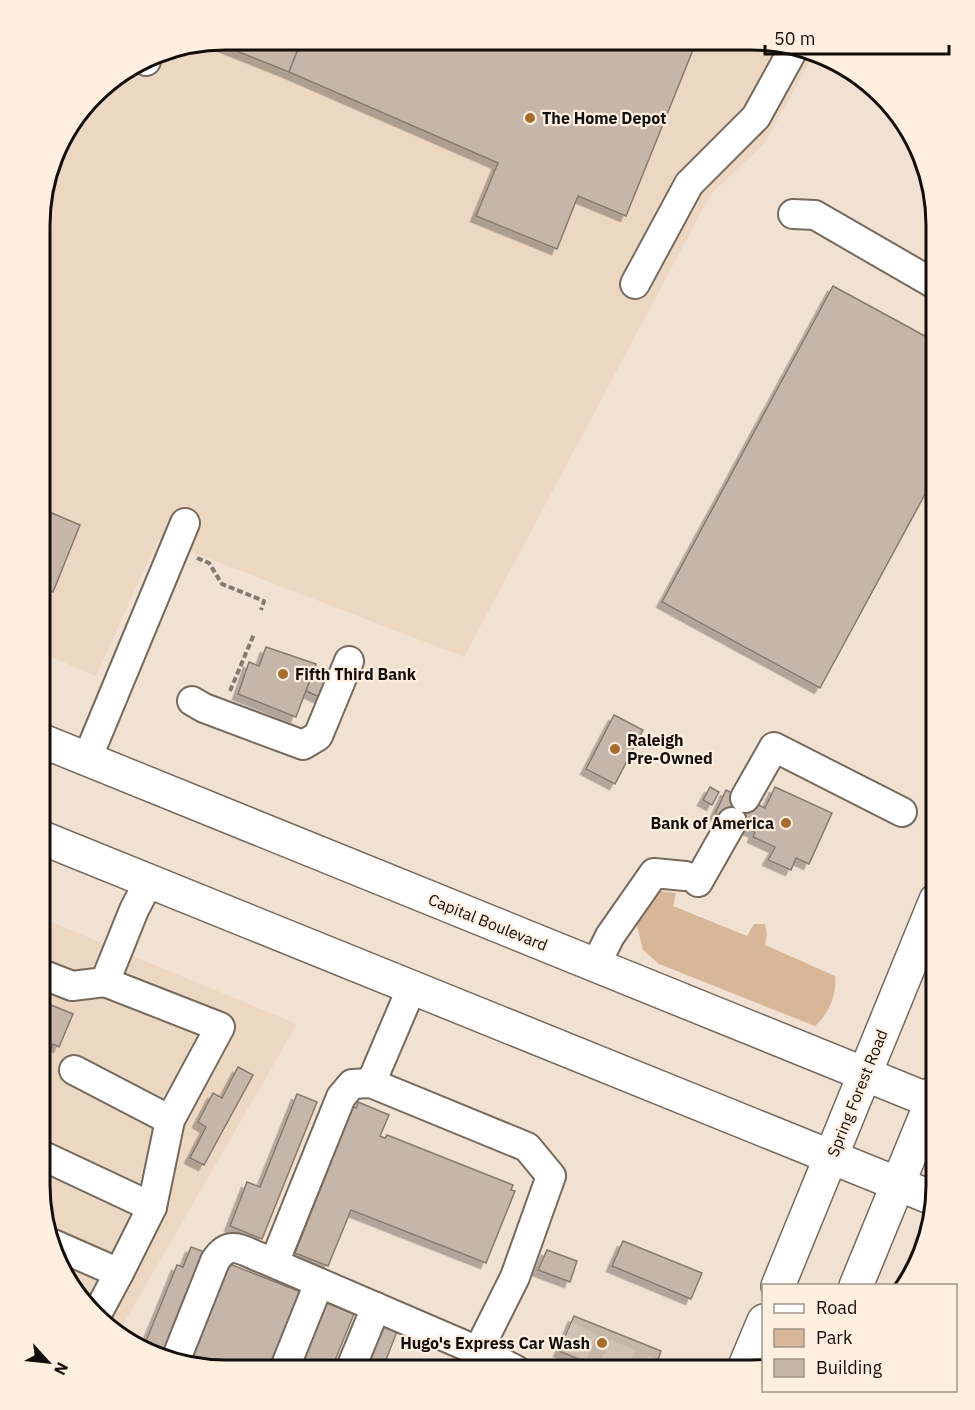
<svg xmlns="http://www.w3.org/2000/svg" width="975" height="1410" font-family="'IBM Plex Sans',sans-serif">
	<defs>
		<filter id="shadow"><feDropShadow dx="-5.5" dy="5.5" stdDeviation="0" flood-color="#0004"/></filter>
	</defs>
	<rect width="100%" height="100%" fill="#f1e1d3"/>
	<g fill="#ecd7c3">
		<path d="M 225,39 L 775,41 L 813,56 L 765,143 L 711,194 L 464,657 L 158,539 L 96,676 L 40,652 L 41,200 L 64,132 L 103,85 L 165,49 Z"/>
		<path d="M 39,917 L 297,1024 L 117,1335 L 112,1333 L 58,1267 L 39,1185 Z"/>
	</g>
	<path fill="#d8b798" d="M 661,891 L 676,893 L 673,906 L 747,936 L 754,924 L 765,924 L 767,934 L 765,945 L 835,976 C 837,994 829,1014 815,1026 L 659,964 L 643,950 L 637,926 L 648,903 Z"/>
	<g fill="#c5b6a9" stroke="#887a6e" stroke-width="1.5" filter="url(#shadow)">
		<path d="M 225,39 L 302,39 L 289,72 L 211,41 Z"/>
		<path d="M 302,39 L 697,40 L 626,216 L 578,196 L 557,249 L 476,216 L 498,163 L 289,72 Z"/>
		<path d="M 833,286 L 936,342 L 936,474 L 820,688 L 662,602 Z"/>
		<path d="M 40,508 L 80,525 L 53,592 L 40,587 Z"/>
		<path d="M 266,647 L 316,664 L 296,717 L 238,694 L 249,662 L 259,666 Z"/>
		<path d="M 313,672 L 336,681 L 328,701 L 306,691 Z"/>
		<path d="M 614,715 L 643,730 L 615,784 L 586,769 Z"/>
		<path d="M 710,787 L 719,792 L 712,805 L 703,800 Z"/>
		<path d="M 775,787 L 832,813 L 809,864 L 796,858 L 791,870 L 768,860 L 775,847 L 753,837 L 755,832 L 715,814 L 726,790 L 765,808 Z"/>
		<path d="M 39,1000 L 73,1014 L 59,1047 L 53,1044 L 39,1076 Z"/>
		<path d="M 238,1067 L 253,1075 L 204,1165 L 190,1158 L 206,1127 L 198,1122 L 213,1093 L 222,1098 Z"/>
		<path d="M 297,1094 L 317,1102 L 262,1239 L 230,1226 L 247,1182 L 260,1187 Z"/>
		<path d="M 358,1102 L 389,1115 L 380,1136 L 385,1138 L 387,1135 L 513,1185 L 511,1190 L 515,1191 L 486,1263 L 351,1210 L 328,1266 L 295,1253 L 353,1106 L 356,1108 Z"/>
		<path d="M 623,1241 L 702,1273 L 691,1299 L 612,1266 Z"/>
		<path d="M 191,1247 L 207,1253 L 166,1355 L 144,1346 L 177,1265 L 183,1267 Z"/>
		<path d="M 547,1250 L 577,1261 L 570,1282 L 538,1270 Z"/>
		<path d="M 227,1263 L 301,1292 L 270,1370 L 201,1369 L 186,1364 Z"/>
		<path d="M 322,1301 L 354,1314 L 331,1370 L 295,1370 Z"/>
		<path d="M 574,1316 L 661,1351 L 654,1371 L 606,1371 L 559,1351 Z"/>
		<path d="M 377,1320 L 398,1329 L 382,1370 L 356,1370 Z"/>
	</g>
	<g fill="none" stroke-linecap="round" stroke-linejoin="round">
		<path stroke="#d0c1b5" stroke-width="28" stroke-dasharray="28 14" stroke-linecap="butt" d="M 566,1336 L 649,1371"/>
		<g stroke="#776a5d" stroke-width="32">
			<g id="minor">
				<path d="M 146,60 L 146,61"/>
				<path d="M 793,214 L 815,215 L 936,285"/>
				<path d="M 635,284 L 689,184 L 756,117 L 794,48"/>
				<path d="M 192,701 L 204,708 L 303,745 L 318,736 L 349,661"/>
				<path d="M 87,759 L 185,523"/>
				<path d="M 745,798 L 774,747 L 902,812"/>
				<path d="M 698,882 L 732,822"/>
				<path d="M 595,966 L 610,936 L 654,873 L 685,876"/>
				<path d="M 39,973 L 72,986 L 105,982"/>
				<path d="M 74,1070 L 170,1120"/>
				<path d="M 371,1083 L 412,987"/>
				<path d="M 39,1154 L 152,1207"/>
				<path d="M 53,1244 L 119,1273 L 152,1207 L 170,1120 L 220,1027 L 105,982 L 134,910 L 149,881"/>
				<path d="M 274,1263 L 341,1097 L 352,1084 L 371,1083 L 527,1147 L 551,1176 L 515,1277 L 478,1351"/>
				<path d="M 97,1314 L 119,1273"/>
				<path d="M 176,1359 L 215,1261 C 230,1238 242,1251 264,1259 L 478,1351 L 516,1370"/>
				<path d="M 284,1370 L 319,1283"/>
				<path d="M 350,1370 L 376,1307"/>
			</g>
		</g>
		<g stroke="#776a5d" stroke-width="36">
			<g id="major">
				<path d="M 778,1286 L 936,900"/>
				<path d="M 856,1286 L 936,1091"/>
				<path d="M 743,1371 L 764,1321"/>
			</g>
		</g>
		<g stroke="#776a5d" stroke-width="36">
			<g id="highway">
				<path d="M 40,740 L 936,1103"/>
				<path d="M 40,837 L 935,1199"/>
			</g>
		</g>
		<g stroke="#847970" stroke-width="4" stroke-dasharray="6 3" stroke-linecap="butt">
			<path d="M 197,558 L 209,563 L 222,584 L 264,601 L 261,610"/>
			<path d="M 230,691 L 254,634"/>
		</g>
		<use href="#minor" stroke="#fff" stroke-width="28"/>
		<use href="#major" stroke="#fff" stroke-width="33"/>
		<use href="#highway" stroke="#fff" stroke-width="33"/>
	</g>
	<g fill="#a66c2c" stroke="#feefe0" stroke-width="2">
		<circle cx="530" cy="118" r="6"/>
		<circle cx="283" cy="674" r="6"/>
		<circle cx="615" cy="749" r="6"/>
		<circle cx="786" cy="823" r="6"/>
		<circle cx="602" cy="1343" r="6"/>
	</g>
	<g text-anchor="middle" stroke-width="4.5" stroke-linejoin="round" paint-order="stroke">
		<g font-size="16" font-weight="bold" fill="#130e09" stroke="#feefe0" text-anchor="start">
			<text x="542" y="124">The Home Depot</text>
			<text x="295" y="680">Fifth Third Bank</text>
			<text x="627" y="746">Raleigh<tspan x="627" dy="18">Pre-Owned</tspan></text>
			<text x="774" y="829" text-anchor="end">Bank of America</text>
			<text x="590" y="1349" text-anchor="end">Hugo's Express Car Wash</text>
		</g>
		<g font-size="16" fill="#130e09" stroke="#feefe0">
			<text transform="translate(488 922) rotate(22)" y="6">Capital Boulevard</text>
			<text transform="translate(857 1093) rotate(-68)" y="6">Spring Forest Road</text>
		</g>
	</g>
	<path d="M0 0H975V1410H0ZM225 50H751A175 175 0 0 1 926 225V1185A175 175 0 0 1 751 1360H225A175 175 0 0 1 50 1185V225A175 175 0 0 1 225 50Z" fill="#feefe0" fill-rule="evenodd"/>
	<path fill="none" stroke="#130e09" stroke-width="3" d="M225 50H751A175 175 0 0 1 926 225V1185A175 175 0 0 1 751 1360H225A175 175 0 0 1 50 1185V225A175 175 0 0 1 225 50Z"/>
	<rect x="762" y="1284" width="195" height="108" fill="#feefe0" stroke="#a0958a" stroke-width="1.5"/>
	<rect x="774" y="1304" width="30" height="9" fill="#ffffff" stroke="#a0958a" stroke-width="1.5"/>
	<text x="816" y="1314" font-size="18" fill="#130e09">Road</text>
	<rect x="774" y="1329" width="30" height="18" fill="#d8b798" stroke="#a0958a" stroke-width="1.5"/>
	<text x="816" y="1344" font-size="18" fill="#130e09">Park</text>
	<rect x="774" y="1359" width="30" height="18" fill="#c5b6a9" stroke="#a0958a" stroke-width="1.5"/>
	<text x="816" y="1374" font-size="18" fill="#130e09">Building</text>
	<g transform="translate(48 1362) rotate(117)" stroke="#feefe0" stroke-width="4.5" paint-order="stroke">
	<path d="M0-4.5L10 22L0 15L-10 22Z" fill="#130e09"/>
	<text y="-9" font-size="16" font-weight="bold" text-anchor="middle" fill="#130e09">N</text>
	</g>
	<path d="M765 45v9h184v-9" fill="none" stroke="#130e09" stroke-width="3"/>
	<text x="774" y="45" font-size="18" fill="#130e09" stroke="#feefe0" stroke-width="4.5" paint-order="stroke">50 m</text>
</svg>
